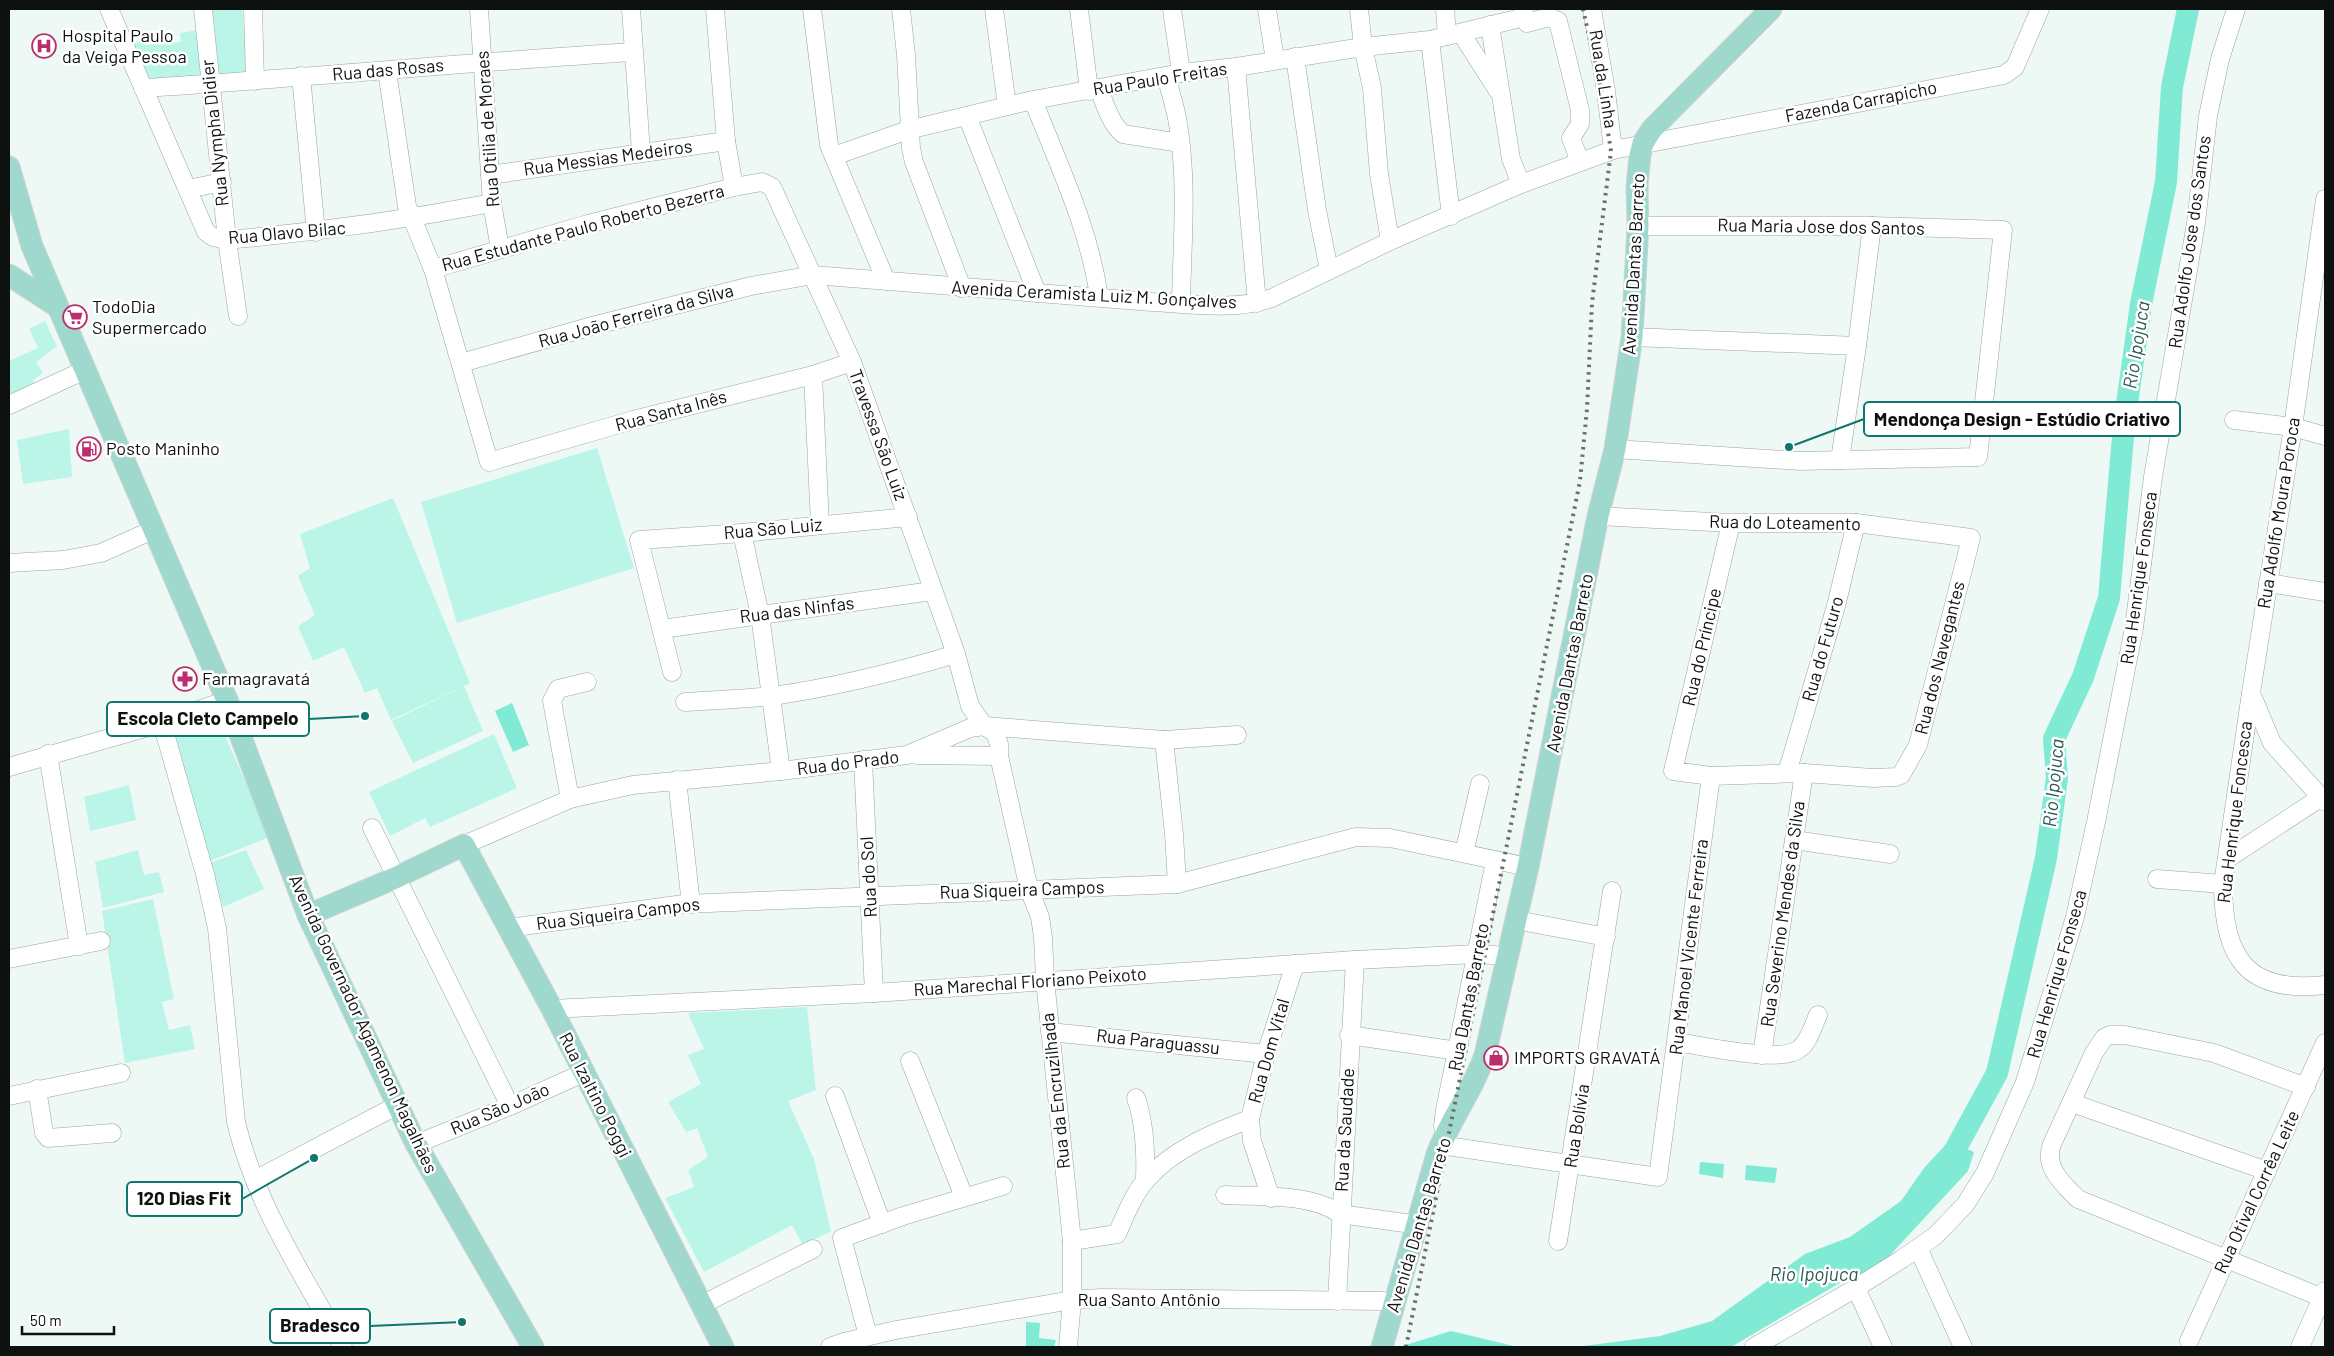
<svg xmlns="http://www.w3.org/2000/svg" width="2334" height="1356" font-family="Barlow,sans-serif">
	<rect width="100%" height="100%" fill="#eef9f6"/>
	<g fill="#baf5e8">
		<path d="M 208,9 L 242,9 L 248,75 L 214,78 Z"/>
		<path d="M 199,30 L 206,77 L 147,82 L 130,43 L 148,41 L 149,45 L 181,42 L 180,33 Z"/>
		<path d="M 45,321 L 57,346 L 36,362 L 43,373 L 33,380 L 37,387 L 9,400 L 9,361 L 38,348 L 29,329 Z"/>
		<path d="M 69,429 L 72,477 L 23,484 L 17,440 Z"/>
		<path d="M 597,448 L 634,568 L 457,623 L 421,502 Z"/>
		<path d="M 393,498 L 470,683 L 391,720 L 377,688 L 365,693 L 344,647 L 313,661 L 298,626 L 315,615 L 298,576 L 310,568 L 300,534 Z"/>
		<path d="M 464,686 L 483,731 L 413,763 L 392,721 Z"/>
		<path d="M 205,714 L 208,725 L 218,720 L 270,837 L 207,862 L 167,727 Z"/>
		<path d="M 494,734 L 517,788 L 430,827 L 425,818 L 390,836 L 369,792 Z"/>
		<path d="M 129,785 L 136,820 L 90,831 L 84,797 Z"/>
		<path d="M 138,850 L 144,875 L 159,872 L 164,892 L 103,908 L 95,862 Z"/>
		<path d="M 246,850 L 264,889 L 223,907 L 210,863 Z"/>
		<path d="M 153,899 L 174,999 L 162,1002 L 169,1030 L 190,1025 L 195,1049 L 125,1063 L 102,911 Z"/>
		<path d="M 807,1007 L 816,1090 L 788,1101 L 814,1159 L 831,1231 L 803,1245 L 792,1225 L 704,1272 L 665,1198 L 694,1187 L 688,1170 L 708,1157 L 697,1128 L 686,1132 L 668,1102 L 701,1084 L 688,1055 L 704,1049 L 688,1013 Z"/>
	</g>
	<g fill="#81ead5">
		<path d="M 512,703 L 529,745 L 513,752 L 495,711 Z"/>
		<path d="M 1949,1141 L 1974,1152 L 1968,1171 L 1881,1265 L 1838,1284 L 1731,1347 L 1576,1347 L 1660,1336 L 1712,1321 L 1805,1254 L 1850,1237 L 1901,1201 L 1924,1168 Z"/>
		<path d="M 1700,1162 L 1724,1164 L 1723,1178 L 1699,1174 Z"/>
		<path d="M 1746,1165 L 1777,1168 L 1775,1183 L 1745,1180 Z"/>
		<path d="M 1026,1322 L 1040,1323 L 1039,1338 L 1056,1340 L 1054,1347 L 1026,1347 Z"/>
		<path d="M 1451,1331 L 1518,1347 L 1399,1347 Z"/>
	</g>
	<g fill="none" stroke-linecap="round" stroke-linejoin="round">
		<path stroke="#81ead5" stroke-width="22" d="M 1944,1170 L 1997,1073 L 2046,858 L 2057,778 L 2054,739 L 2083,677 L 2109,598 L 2124,425 L 2141,304 L 2166,182 L 2172,87 L 2188,9"/>
		<g stroke="#99a4a1" stroke-width="19">
			<g id="minor">
				<path d="M 109,9 L 206,232 L 213,237 L 227,240 C 316,232 404,220 492,203"/>
				<path d="M 203,9 L 227,240 L 238,316"/>
				<path d="M 253,9 L 255,81"/>
				<path d="M 479,9 L 492,203 L 500,249"/>
				<path d="M 631,9 L 641,152"/>
				<path d="M 715,9 L 726,141 L 734,187"/>
				<path d="M 812,9 L 829,145 L 886,281"/>
				<path d="M 901,9 L 906,55 L 911,148 L 914,162 L 962,288"/>
				<path d="M 994,9 L 1007,106"/>
				<path d="M 1079,9 L 1089,91"/>
				<path d="M 1172,9 L 1181,73"/>
				<path d="M 1267,9 L 1275,60"/>
				<path d="M 1359,9 L 1363,47 L 1372,88 L 1379,174 L 1390,241"/>
				<path d="M 1445,9 L 1447,36"/>
				<path d="M 1592,9 L 1606,91 L 1613,150"/>
				<path d="M 1525,17 L 1527,23 L 1549,17 L 1558,21 L 1580,110 L 1580,124 L 1571,138 L 1580,162"/>
				<path d="M 1490,25 L 1511,159 L 1521,184"/>
				<path d="M 1461,33 L 1498,91"/>
				<path d="M 1430,40 L 1451,216"/>
				<path d="M 1295,57 L 1317,210 L 1329,270"/>
				<path d="M 1236,67 L 1257,303"/>
				<path d="M 387,71 L 407,206 L 433,269 L 489,462 L 633,420 L 813,375 L 852,362"/>
				<path d="M 301,76 L 316,232"/>
				<path d="M 1166,76 C 1170,92 1176,108 1178,124 C 1188,183 1182,244 1181,303"/>
				<path d="M 143,88 C 306,78 469,62 633,52"/>
				<path d="M 1099,89 C 1105,104 1110,123 1123,134 L 1180,143"/>
				<path d="M 1033,100 C 1059,166 1089,227 1099,297"/>
				<path d="M 967,116 L 1037,293"/>
				<path d="M 834,156 L 908,130 L 1033,100 L 1181,73 L 1236,67 L 1363,47 L 1430,40 L 1525,17 L 1523,9"/>
				<path d="M 490,175 L 726,141"/>
				<path d="M 188,189 L 222,182"/>
				<path d="M 2325,199 L 2293,427 L 2251,693 L 2272,743 L 2325,802"/>
				<path d="M 433,269 L 588,224 L 734,187 L 762,182 L 772,187 L 852,362 L 956,654 L 970,706 L 984,726 L 995,733 L 999,744 L 999,756 L 1029,889 L 1040,917 L 1043,937 L 1045,980 L 1072,1241 L 1072,1300 L 1068,1347"/>
				<path d="M 1632,337 L 1857,346"/>
				<path d="M 461,363 L 596,325 L 751,286 L 813,275 L 1152,302 C 1191,304 1235,311 1272,298 L 1390,241 L 1521,184 L 1613,150 L 2004,75 L 2015,67 L 2040,9"/>
				<path d="M 813,375 L 820,525"/>
				<path d="M 9,405 L 85,370"/>
				<path d="M 2234,420 L 2293,427 L 2325,436"/>
				<path d="M 1615,449 L 1801,461 L 1978,457 L 2003,230 L 1872,226 L 1638,226"/>
				<path d="M 1840,460 L 1857,346 L 1872,226"/>
				<path d="M 1598,516 L 1731,523 L 1856,523 L 1971,538 L 1918,745 L 1901,775 L 1896,777 L 1873,778 L 1804,773 L 1711,776 L 1673,771 L 1731,523"/>
				<path d="M 742,533 L 760,615 L 781,771"/>
				<path d="M 9,563 L 63,560 L 101,553 L 155,529"/>
				<path d="M 2268,583 L 2325,592"/>
				<path d="M 662,629 L 932,591"/>
				<path d="M 672,672 L 639,540 L 742,533 L 908,517"/>
				<path d="M 2251,693 L 2223,884 C 2223,957 2246,994 2325,985"/>
				<path d="M 685,702 C 714,700 744,699 773,696 C 835,687 896,672 956,654"/>
				<path d="M 162,723 L 205,874 L 217,928 L 236,1122 C 255,1203 303,1275 343,1347"/>
				<path d="M 1164,740 L 1174,834 L 1177,884"/>
				<path d="M 48,754 L 79,946"/>
				<path d="M 917,755 L 999,756"/>
				<path d="M 863,760 L 874,993"/>
				<path d="M 9,767 L 162,723 L 227,700"/>
				<path d="M 1787,773 L 1836,606 L 1856,523"/>
				<path d="M 677,780 L 691,904"/>
				<path d="M 570,799 L 552,701 L 558,689 L 587,682"/>
				<path d="M 372,828 L 510,1106"/>
				<path d="M 1794,840 L 1890,854"/>
				<path d="M 464,845 L 570,799 L 633,785 L 781,771 L 907,755 L 970,728 L 984,726 L 1164,740 L 1237,735"/>
				<path d="M 1464,853 L 1480,784"/>
				<path d="M 2227,859 L 2320,798"/>
				<path d="M 2157,879 L 2223,884"/>
				<path d="M 1516,920 L 1606,937"/>
				<path d="M 508,928 L 684,904 L 1177,884 L 1356,837 L 1390,838 L 1528,867"/>
				<path d="M 9,959 L 101,941"/>
				<path d="M 552,1009 L 874,993 L 1355,960 L 1477,954 L 1508,956"/>
				<path d="M 1050,1032 L 1266,1054"/>
				<path d="M 1349,1035 L 1458,1051"/>
				<path d="M 1677,1042 C 1702,1046 1781,1064 1799,1049 C 1809,1042 1813,1026 1818,1015"/>
				<path d="M 1762,1055 L 1804,773"/>
				<path d="M 910,1061 L 964,1197"/>
				<path d="M 2306,1087 L 2214,1053 L 2125,1035 L 2110,1035 L 2104,1038 L 2094,1053 L 2052,1144 C 2043,1167 2063,1184 2078,1199 L 2323,1298"/>
				<path d="M 37,1089 L 44,1133 L 48,1138 L 112,1133"/>
				<path d="M 9,1096 L 121,1073"/>
				<path d="M 835,1096 L 882,1224"/>
				<path d="M 1136,1098 C 1145,1124 1146,1153 1145,1180"/>
				<path d="M 2072,1103 L 2267,1171"/>
				<path d="M 1445,1134 L 1443,1126 L 1445,1110 L 1495,861"/>
				<path d="M 416,1144 L 510,1106 L 583,1073"/>
				<path d="M 1440,1145 L 1658,1177 L 1711,776"/>
				<path d="M 255,1180 L 398,1105"/>
				<path d="M 1225,1195 C 1260,1197 1312,1193 1340,1214 L 1419,1225"/>
				<path d="M 1271,1198 L 1252,1141 L 1250,1119 L 1266,1054 L 1295,964"/>
				<path d="M 1072,1241 L 1117,1234 C 1125,1216 1133,1195 1146,1180 C 1173,1149 1213,1133 1250,1119"/>
				<path d="M 1558,1241 L 1612,891"/>
				<path d="M 1918,1248 L 1963,1347"/>
				<path d="M 1856,1288 L 1883,1347"/>
				<path d="M 1337,1301 L 1355,960"/>
				<path d="M 701,1305 L 813,1249"/>
				<path d="M 868,1336 L 842,1238 L 903,1216 L 1003,1186"/>
				<path d="M 2189,1341 L 2325,1043"/>
				<path d="M 830,1347 L 844,1342 L 896,1330 L 1072,1300 L 1101,1298 L 1383,1301"/>
				<path d="M 1754,1347 L 1856,1288 L 1902,1259 L 1935,1236 L 1965,1205 L 1985,1173 L 2025,1082 L 2075,917 L 2096,822 L 2134,628 L 2153,477 L 2196,223 L 2208,116 L 2220,59 L 2236,9"/>
				<path d="M 2300,1347 L 2325,1291"/>
			</g>
		</g>
		<g stroke="#d3d4d4" stroke-width="23">
			<g id="major">
				<path d="M 9,167 L 32,246 L 227,700 L 308,915 L 416,1144 L 533,1347"/>
				<path d="M 9,275 L 55,305"/>
				<path d="M 308,915 L 395,878 L 464,845 L 552,1009 L 723,1347"/>
				<path d="M 1382,1347 L 1437,1154 C 1450,1120 1473,1090 1485,1055 L 1528,867 L 1598,516 L 1615,449 L 1632,337 L 1638,226 L 1637,187 L 1640,155 L 1643,143 L 1652,129 L 1771,9"/>
			</g>
		</g>
		<use href="#minor" stroke="#fff" stroke-width="18"/>
		<use href="#major" stroke="#9fd9cd" stroke-width="21"/>
		<path stroke="#686f6d" stroke-width="4" stroke-dasharray="2.5 5" stroke-linecap="butt" d="M 1406,1347 L 1580,481 L 1587,409 L 1592,303 L 1611,151 L 1601,89 L 1583,9"/>
	</g>
	<defs>
		<g id="hospital-ring" transform="scale(1.25)"><circle r="9.5" fill="#fff" stroke="#b92f6b" stroke-width="1.5"/><path d="M-5-5h3v3.5h4V-5h3V5h-3V1.5h-4V5h-3Z" fill="#b92f6b"/></g>
		<g id="supermarket-ring" transform="scale(1.25)"><circle r="9.5" fill="#fff" stroke="#b92f6b" stroke-width="1.5"/><path d="M-6-5.5h2.5l.6 2H6L4.5 2H-2.5L-4.4-4H-6ZM-1.5 3.2a1.3 1.3 0 1 0 .1 0ZM3 3.2a1.3 1.3 0 1 0 .1 0Z" fill="#b92f6b"/></g>
		<g id="fuel-ring" transform="scale(1.25)"><circle r="9.5" fill="#fff" stroke="#b92f6b" stroke-width="1.5"/><path d="M-5.5-6h7V0h2V4h1.3V-2.5L3-4.5l.8-.8L6-3V5H2.5V1h-1V6h-7ZM-4.2-4.7v3.2H.2V-4.7Z" fill="#b92f6b"/></g>
		<g id="pharmacy-ring" transform="scale(1.25)"><circle r="9.5" fill="#fff" stroke="#b92f6b" stroke-width="1.5"/><path d="M-2-6h4v4h4v4h-4v4h-4v-4h-4v-4h4Z" fill="#b92f6b"/></g>
		<g id="shop-ring" transform="scale(1.25)"><circle r="9.5" fill="#fff" stroke="#b92f6b" stroke-width="1.5"/><path d="M-5-2.5h2.3a2.7 3.5 0 0 1 5.4 0H5L5.5 6h-11ZM-1.5-2.5h3a1.5 2.3 0 0 0-3 0Z" fill="#b92f6b"/></g>
	</defs>
	<g fill-rule="evenodd">
		<use href="#hospital-ring" x="44" y="46"/>
		<use href="#supermarket-ring" x="75" y="317"/>
		<use href="#fuel-ring" x="89" y="449"/>
		<use href="#pharmacy-ring" x="185" y="679"/>
		<use href="#shop-ring" x="1496" y="1058"/>
	</g>
	<g text-anchor="middle" stroke-width="5" stroke-linejoin="round" paint-order="stroke">
		<g font-size="18" fill="#0d1110" stroke="#fff" text-anchor="start">
			<text x="62" y="42">Hospital Paulo<tspan x="62" dy="21">da Veiga Pessoa</tspan></text>
			<text x="92" y="313">TodoDia<tspan x="92" dy="21">Supermercado</tspan></text>
			<text x="106" y="455">Posto Maninho</text>
			<text x="202" y="685">Farmagravatá</text>
			<text x="1514" y="1064">IMPORTS GRAVATÁ</text>
		</g>
		<g font-size="18" fill="#0d1110" stroke="#fff">
			<text transform="translate(388 70) rotate(-5)" y="6">Rua das Rosas</text>
			<text transform="translate(1160 79) rotate(-9)" y="6">Rua Paulo Freitas</text>
			<text transform="translate(1603 79) rotate(81)" y="6">Rua da Linha</text>
			<text transform="translate(1861 102) rotate(-11)" y="6">Fazenda Carrapicho</text>
			<text transform="translate(488 129) rotate(-94)" y="6">Rua Otilia de Moraes</text>
			<text transform="translate(215 133) rotate(-96)" y="6">Rua Nympha Didier</text>
			<text transform="translate(608 158) rotate(-8)" y="6">Rua Messias Medeiros</text>
			<text transform="translate(1821 227) rotate(1)" y="6">Rua Maria Jose dos Santos</text>
			<text transform="translate(583 228) rotate(-15)" y="6">Rua Estudante Paulo Roberto Bezerra</text>
			<text transform="translate(287 233) rotate(-5)" y="6">Rua Olavo Bilac</text>
			<text transform="translate(2190 242) rotate(-82)" y="6">Rua Adolfo Jose dos Santos</text>
			<text transform="translate(1634 264) rotate(-87)" y="6">Avenida Dantas Barreto</text>
			<text transform="translate(1094 295) rotate(3)" y="6">Avenida Ceramista Luiz M. Gonçalves</text>
			<text transform="translate(636 316) rotate(-15)" y="6">Rua João Ferreira da Silva</text>
			<text transform="translate(671 411) rotate(-15)" y="6">Rua Santa Inês</text>
			<text transform="translate(878 435) rotate(70)" y="6">Travessa São Luiz</text>
			<text transform="translate(2279 513) rotate(-81)" y="6">Rua Adolfo Moura Poroca</text>
			<text transform="translate(1785 523) rotate(1)" y="6">Rua do Loteamento</text>
			<text transform="translate(773 529) rotate(-5)" y="6">Rua São Luiz</text>
			<text transform="translate(2139 578) rotate(-82)" y="6">Rua Henrique Fonseca</text>
			<text transform="translate(797 610) rotate(-7)" y="6">Rua das Ninfas</text>
			<text transform="translate(1702 647) rotate(-77)" y="6">Rua do Príncipe</text>
			<text transform="translate(1823 649) rotate(-74)" y="6">Rua do Futuro</text>
			<text transform="translate(1940 658) rotate(-76)" y="6">Rua dos Navegantes</text>
			<text transform="translate(1570 663) rotate(-79)" y="6">Avenida Dantas Barreto</text>
			<text transform="translate(848 763) rotate(-7)" y="6">Rua do Prado</text>
			<text transform="translate(2235 812) rotate(-83)" y="6">Rua Henrique Foncesca</text>
			<text transform="translate(869 877) rotate(-93)" y="6">Rua do Sol</text>
			<text transform="translate(1022 890) rotate(-2)" y="6">Rua Siqueira Campos</text>
			<text transform="translate(618 914) rotate(-7)" y="6">Rua Siqueira Campos</text>
			<text transform="translate(1783 914) rotate(-82)" y="6">Rua Severino Mendes da Silva</text>
			<text transform="translate(1689 947) rotate(-83)" y="6">Rua Manoel Vicente Ferreira</text>
			<text transform="translate(2057 974) rotate(-74)" y="6">Rua Henrique Fonseca</text>
			<text transform="translate(1030 982) rotate(-4)" y="6">Rua Marechal Floriano Peixoto</text>
			<text transform="translate(1469 997) rotate(-79)" y="6">Rua Dantas Barreto</text>
			<text transform="translate(363 1024) rotate(65)" y="6">Avenida Governador Agamenon Magalhães</text>
			<text transform="translate(1158 1042) rotate(6)" y="6">Rua Paraguassu</text>
			<text transform="translate(1269 1051) rotate(-74)" y="6">Rua Dom Vital</text>
			<text transform="translate(1056 1091) rotate(-96)" y="6">Rua da Encruzilhada</text>
			<text transform="translate(595 1095) rotate(63)" y="6">Rua Izaltino Poggi</text>
			<text transform="translate(500 1109) rotate(-23)" y="6">Rua São João</text>
			<text transform="translate(1577 1126) rotate(-81)" y="6">Rua Bolívia</text>
			<text transform="translate(1345 1130) rotate(-87)" y="6">Rua da Saudade</text>
			<text transform="translate(2257 1192) rotate(-65)" y="6">Rua Otival Corrêa Leite</text>
			<text transform="translate(1419 1225) rotate(-73)" y="6">Avenida Dantas Barreto</text>
			<text x="1149" y="1306">Rua Santo Antônio</text>
		</g>
		<g font-size="19" font-style="italic" fill="#2b5950" stroke="#fff">
			<text transform="translate(2136 345) rotate(-81)" y="7">Rio Ipojuca</text>
			<text transform="translate(2053 783) rotate(-85)" y="7">Rio Ipojuca</text>
			<text x="1814" y="1281">Rio Ipojuca</text>
		</g>
	</g>
	<path fill="none" stroke="#0f766e" stroke-width="2" d="M1789 447L1864 419M365 716L309 719M314 1158L242 1199M462 1322L370 1326"/>
	<g fill="#0f766e" stroke="#fff" stroke-width="2">
		<circle cx="1789" cy="447" r="5"/>
		<circle cx="365" cy="716" r="5"/>
		<circle cx="314" cy="1158" r="5"/>
		<circle cx="462" cy="1322" r="5"/>
	</g>
	<g fill="#fff" stroke="#0f766e" stroke-width="2">
		<rect x="1864" y="402" width="316" height="34" rx="5"/>
		<rect x="107" y="702" width="202" height="34" rx="5"/>
		<rect x="127" y="1182" width="115" height="34" rx="5"/>
		<rect x="270" y="1309" width="100" height="34" rx="5"/>
	</g>
	<g font-size="19" text-anchor="middle" font-weight="bold" fill="#0d1110">
		<text x="2022" y="426">Mendonça Design - Estúdio Criativo</text>
		<text x="208" y="725">Escola Cleto Campelo</text>
		<text x="184" y="1205">120 Dias Fit</text>
		<text x="320" y="1332">Bradesco</text>
	</g>
	<rect width="2334" height="1356" fill="none" stroke="#0d1110" stroke-width="20"/>
	<path d="M22 1326v8h92v-8" fill="none" stroke="#0d1110" stroke-width="2.5"/>
	<text x="30" y="1326" font-size="15" fill="#0d1110" stroke="#ffffff" stroke-width="4" paint-order="stroke">50 m</text>
</svg>
